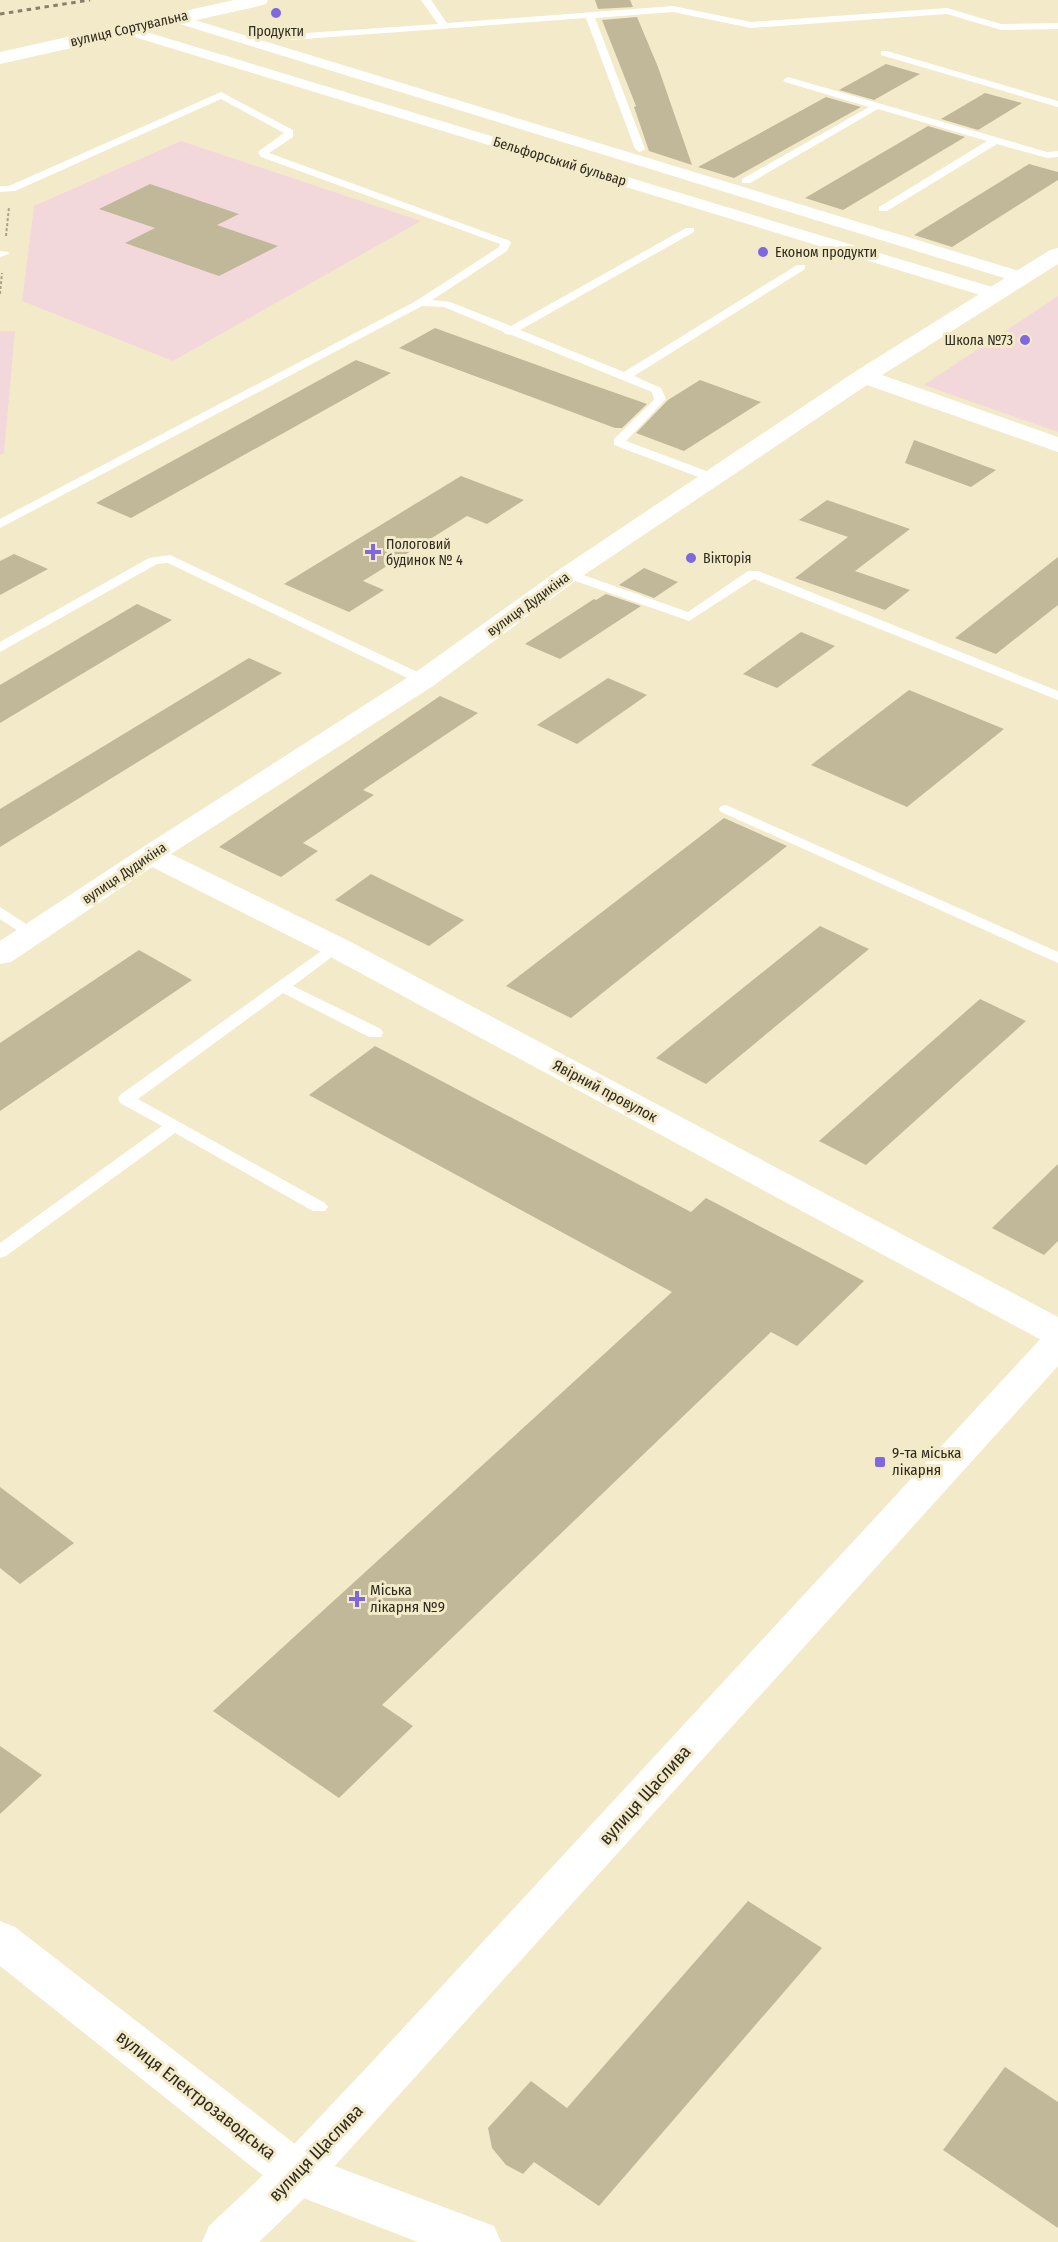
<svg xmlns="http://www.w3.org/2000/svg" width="1058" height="2242" font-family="'Fira Sans Condensed',sans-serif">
	<rect width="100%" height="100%" fill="#f3eac9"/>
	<g fill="#f3d8db">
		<path d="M 181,141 L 421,221 L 173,361 L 22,301 L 34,206 Z"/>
		<path d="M 1058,296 L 1058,432 L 924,385 Z"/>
		<path d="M 0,331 L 15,331 L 4,453 L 0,455 Z"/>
	</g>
	<g fill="#c0b898">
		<path d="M 595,0 L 630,0 L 633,7 L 598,9 Z"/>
		<path d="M 637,17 L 658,67 L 692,165 L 649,151 L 634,107 L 636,106 L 602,20 Z"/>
		<path d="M 886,64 L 920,74 L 874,100 L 839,90 Z"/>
		<path d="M 985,93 L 1022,103 L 978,130 L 941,119 Z"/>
		<path d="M 826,97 L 861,107 L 734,178 L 698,167 Z"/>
		<path d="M 928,126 L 965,137 L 843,210 L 805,198 Z"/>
		<path d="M 1029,164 L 1058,172 L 1058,180 L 952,247 L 914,235 Z"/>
		<path d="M 150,184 L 239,214 L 217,225 L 278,246 L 219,276 L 125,243 L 155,228 L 99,209 Z"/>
		<path d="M 435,328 L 573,378 L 647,404 L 622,428 L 615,428 L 399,348 Z"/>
		<path d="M 356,360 L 391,373 L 131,518 L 96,503 Z"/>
		<path d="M 700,380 L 761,402 L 684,451 L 636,433 L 668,400 Z"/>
		<path d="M 914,440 L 996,470 L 971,487 L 905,463 Z"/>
		<path d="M 461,476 L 524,500 L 487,524 L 467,516 L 363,581 L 384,590 L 349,612 L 284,584 Z"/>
		<path d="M 827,500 L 910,529 L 855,571 L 910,590 L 885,610 L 795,578 L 848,537 L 799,520 Z"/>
		<path d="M 14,554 L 48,569 L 0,595 L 0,561 Z"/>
		<path d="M 1058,557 L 1058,605 L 996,654 L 955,638 Z"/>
		<path d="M 644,568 L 678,582 L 654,598 L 619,585 Z"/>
		<path d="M 606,594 L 641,606 L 560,659 L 525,644 L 594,599 L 596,600 Z"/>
		<path d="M 137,604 L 172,620 L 0,723 L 0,685 Z"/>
		<path d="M 801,632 L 835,646 L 777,688 L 743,674 Z"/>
		<path d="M 249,658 L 282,673 L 0,847 L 0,809 Z"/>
		<path d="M 608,678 L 647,695 L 577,744 L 537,725 Z"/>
		<path d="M 909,690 L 1004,729 L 907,807 L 811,765 Z"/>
		<path d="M 440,696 L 478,713 L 363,790 L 374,795 L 303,843 L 318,851 L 281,877 L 219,847 Z"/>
		<path d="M 724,818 L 787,846 L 571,1018 L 506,986 Z"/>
		<path d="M 371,874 L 464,920 L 429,946 L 335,900 Z"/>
		<path d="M 820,926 L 869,949 L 706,1084 L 656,1058 Z"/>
		<path d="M 139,950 L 192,980 L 0,1111 L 0,1043 Z"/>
		<path d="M 980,999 L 1026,1021 L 866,1165 L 819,1141 Z"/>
		<path d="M 375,1046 L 691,1212 L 706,1198 L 864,1281 L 797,1346 L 771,1332 L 382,1705 L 413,1726 L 339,1798 L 213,1711 L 672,1292 L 309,1095 Z"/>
		<path d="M 1058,1164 L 1058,1241 L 1044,1255 L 992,1228 Z"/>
		<path d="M 0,1487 L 74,1543 L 20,1584 L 0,1568 Z"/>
		<path d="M 0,1746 L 42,1775 L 0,1814 Z"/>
		<path d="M 748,1901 L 822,1948 L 599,2206 L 534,2162 L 523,2174 L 506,2165 L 492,2148 L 488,2128 L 531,2081 L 567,2108 Z"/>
		<path d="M 1005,2067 L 1058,2102 L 1058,2228 L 943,2150 Z"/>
	</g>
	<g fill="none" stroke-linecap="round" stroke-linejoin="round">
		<g stroke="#aaa389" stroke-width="2" stroke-dasharray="3 2" stroke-linecap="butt">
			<path d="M 6,236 L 9,207"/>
			<path d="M 0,294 L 2,273"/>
		</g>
		<g fill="#fff" fill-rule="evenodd">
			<path d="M 421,0 L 431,0 L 447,23 L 673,6 L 751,22 L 947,8 L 1001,24 L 1058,23 L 1058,29 L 1001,30 L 947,14 L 751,28 L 673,12 L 595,18 L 645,149 L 640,152 L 635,149 L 586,18 L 291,40 L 286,37 L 291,34 L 438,24 Z"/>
			<path d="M 881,51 L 887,51 L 1058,101 L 1058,107 L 881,55 Z"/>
			<path d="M 788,77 L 1047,152 L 1058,151 L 1058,157 L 1047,158 L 997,144 L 887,211 L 879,211 L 879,207 L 987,141 L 878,109 L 750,183 L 742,183 L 742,179 L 869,107 L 785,82 L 783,80 Z"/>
			<path d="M 221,92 L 293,130 L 293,137 L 269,153 L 510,241 L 511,243 L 507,251 L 432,300 L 450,302 L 511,326 L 686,228 L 694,228 L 694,232 L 520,330 L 624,372 L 797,265 L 805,265 L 805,269 L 634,376 L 661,388 L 666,399 L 626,441 L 717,475 L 719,478 L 717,481 L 709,481 L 614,445 L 614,439 L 652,402 L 654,399 L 652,392 L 512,335 L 505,334 L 504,332 L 444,307 L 422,306 L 0,528 L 0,519 L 416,301 L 499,247 L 500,244 L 261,157 L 258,153 L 259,151 L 284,133 L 221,99 L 15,191 L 0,192 L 0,186 L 9,186 Z"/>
			<path d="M 0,251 L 8,252 L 9,254 L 0,257 Z"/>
			<path d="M 170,555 L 428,677 L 430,680 L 423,684 L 418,683 L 168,563 L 157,564 L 0,652 L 0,642 L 149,558 Z"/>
			<path d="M 569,570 L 688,612 L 748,571 L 758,571 L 1058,691 L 1058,700 L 754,579 L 689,621 L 564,577 L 563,574 Z"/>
			<path d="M 726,805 L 1058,952 L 1058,963 L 721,812 L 719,809 L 721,806 Z"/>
			<path d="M 0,907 L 37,931 L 40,934 L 37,937 L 27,937 L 0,919 Z"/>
			<path d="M 336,942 L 344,947 L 341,950 L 293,986 L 381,1029 L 383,1033 L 381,1037 L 369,1037 L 283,993 L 138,1099 L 325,1203 L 328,1207 L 325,1211 L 313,1211 L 175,1133 L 6,1256 L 0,1258 L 0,1243 L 162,1126 L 120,1103 L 118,1099 L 120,1095 L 331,944 Z"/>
		</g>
		<g fill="#fff" fill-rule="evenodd">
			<path d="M 175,14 L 1029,274 L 1032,278 L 1029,282 L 1017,282 L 170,21 L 168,18 L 170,15 Z"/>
			<path d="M 123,25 L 1002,290 L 1005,294 L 1002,298 L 990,298 L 118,32 L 116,29 Z"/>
		</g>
		<g fill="#fff" fill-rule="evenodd">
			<path d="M 234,0 L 268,0 L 266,4 L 259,6 L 0,64 L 0,52 Z"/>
			<path d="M 1058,248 L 1058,264 L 882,375 L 1058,437 L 1058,452 L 867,385 L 578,579 L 433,686 L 171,854 L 347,940 L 1058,1317 L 1058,1346 L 1045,1342 L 325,954 L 152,867 L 11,962 L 0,964 L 0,941 L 140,849 L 413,674 L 560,569 L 856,371 L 1050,250 Z"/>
			<path d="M 0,1921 L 15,1927 L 313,2158 L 494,2226 L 501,2242 L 418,2242 L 280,2189 L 0,1966 Z"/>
		</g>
		<path fill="#fff" fill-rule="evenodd" d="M 1058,1330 L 1058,1366 L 314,2189 L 259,2242 L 202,2242 L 209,2226 L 280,2159 L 369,2065 L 1045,1334 Z"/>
		<path stroke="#86806a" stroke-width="3" stroke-dasharray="4.5 4.5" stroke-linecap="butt" d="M 0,14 L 90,0"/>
	</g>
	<g fill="#8066e1" stroke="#f3eac9" stroke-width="2">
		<circle cx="276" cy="13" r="6"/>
		<circle cx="763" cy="252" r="6"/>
		<circle cx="1025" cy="340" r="6"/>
		<path d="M370 543h6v6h6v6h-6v6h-6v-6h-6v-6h6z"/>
		<circle cx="691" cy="558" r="6"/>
		<rect x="874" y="1456" width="12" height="12" rx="3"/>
		<path d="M354 1590h6v6h6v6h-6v6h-6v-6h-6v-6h6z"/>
	</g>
	<g text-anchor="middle" stroke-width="6" stroke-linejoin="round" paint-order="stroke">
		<g font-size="14" fill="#2e2b1e" stroke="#f3eac9">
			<text transform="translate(129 28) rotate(-13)" y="5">вулиця Сортувальна</text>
			<text transform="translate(560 161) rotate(17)" y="5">Бельфорський бульвар</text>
			<text transform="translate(528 604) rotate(-36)" y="5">вулиця Дудикіна</text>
			<text transform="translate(124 873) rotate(-34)" y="5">вулиця Дудикіна</text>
		</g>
		<g font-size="14" fill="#2e2b1e" stroke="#f3eac9" text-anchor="start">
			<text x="276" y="36" text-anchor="middle">Продукти</text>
			<text x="775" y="257">Економ продукти</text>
			<text x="1013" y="345" text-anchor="end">Школа №73</text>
			<text x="386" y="549">Пологовий<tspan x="386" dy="16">будинок № 4</tspan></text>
			<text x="703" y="563">Вікторія</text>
		</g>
		<g font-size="15" fill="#2e2b1e" stroke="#f3eac9">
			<text transform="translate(605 1091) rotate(28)" y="5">Явірний провулок</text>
		</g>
		<g font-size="15" fill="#2e2b1e" stroke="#f3eac9" text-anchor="start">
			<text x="892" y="1458">9-та міська<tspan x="892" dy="17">лікарня</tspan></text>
			<text x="370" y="1595">Міська<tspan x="370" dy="17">лікарня №9</tspan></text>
		</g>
		<g font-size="18" fill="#2e2b1e" stroke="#f3eac9">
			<text transform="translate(645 1795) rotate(-48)" y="6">вулиця Щаслива</text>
			<text transform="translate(196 2095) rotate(38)" y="6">вулиця Електрозаводська</text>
			<text transform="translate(316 2153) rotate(-46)" y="6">вулиця Щаслива</text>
		</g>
	</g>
</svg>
